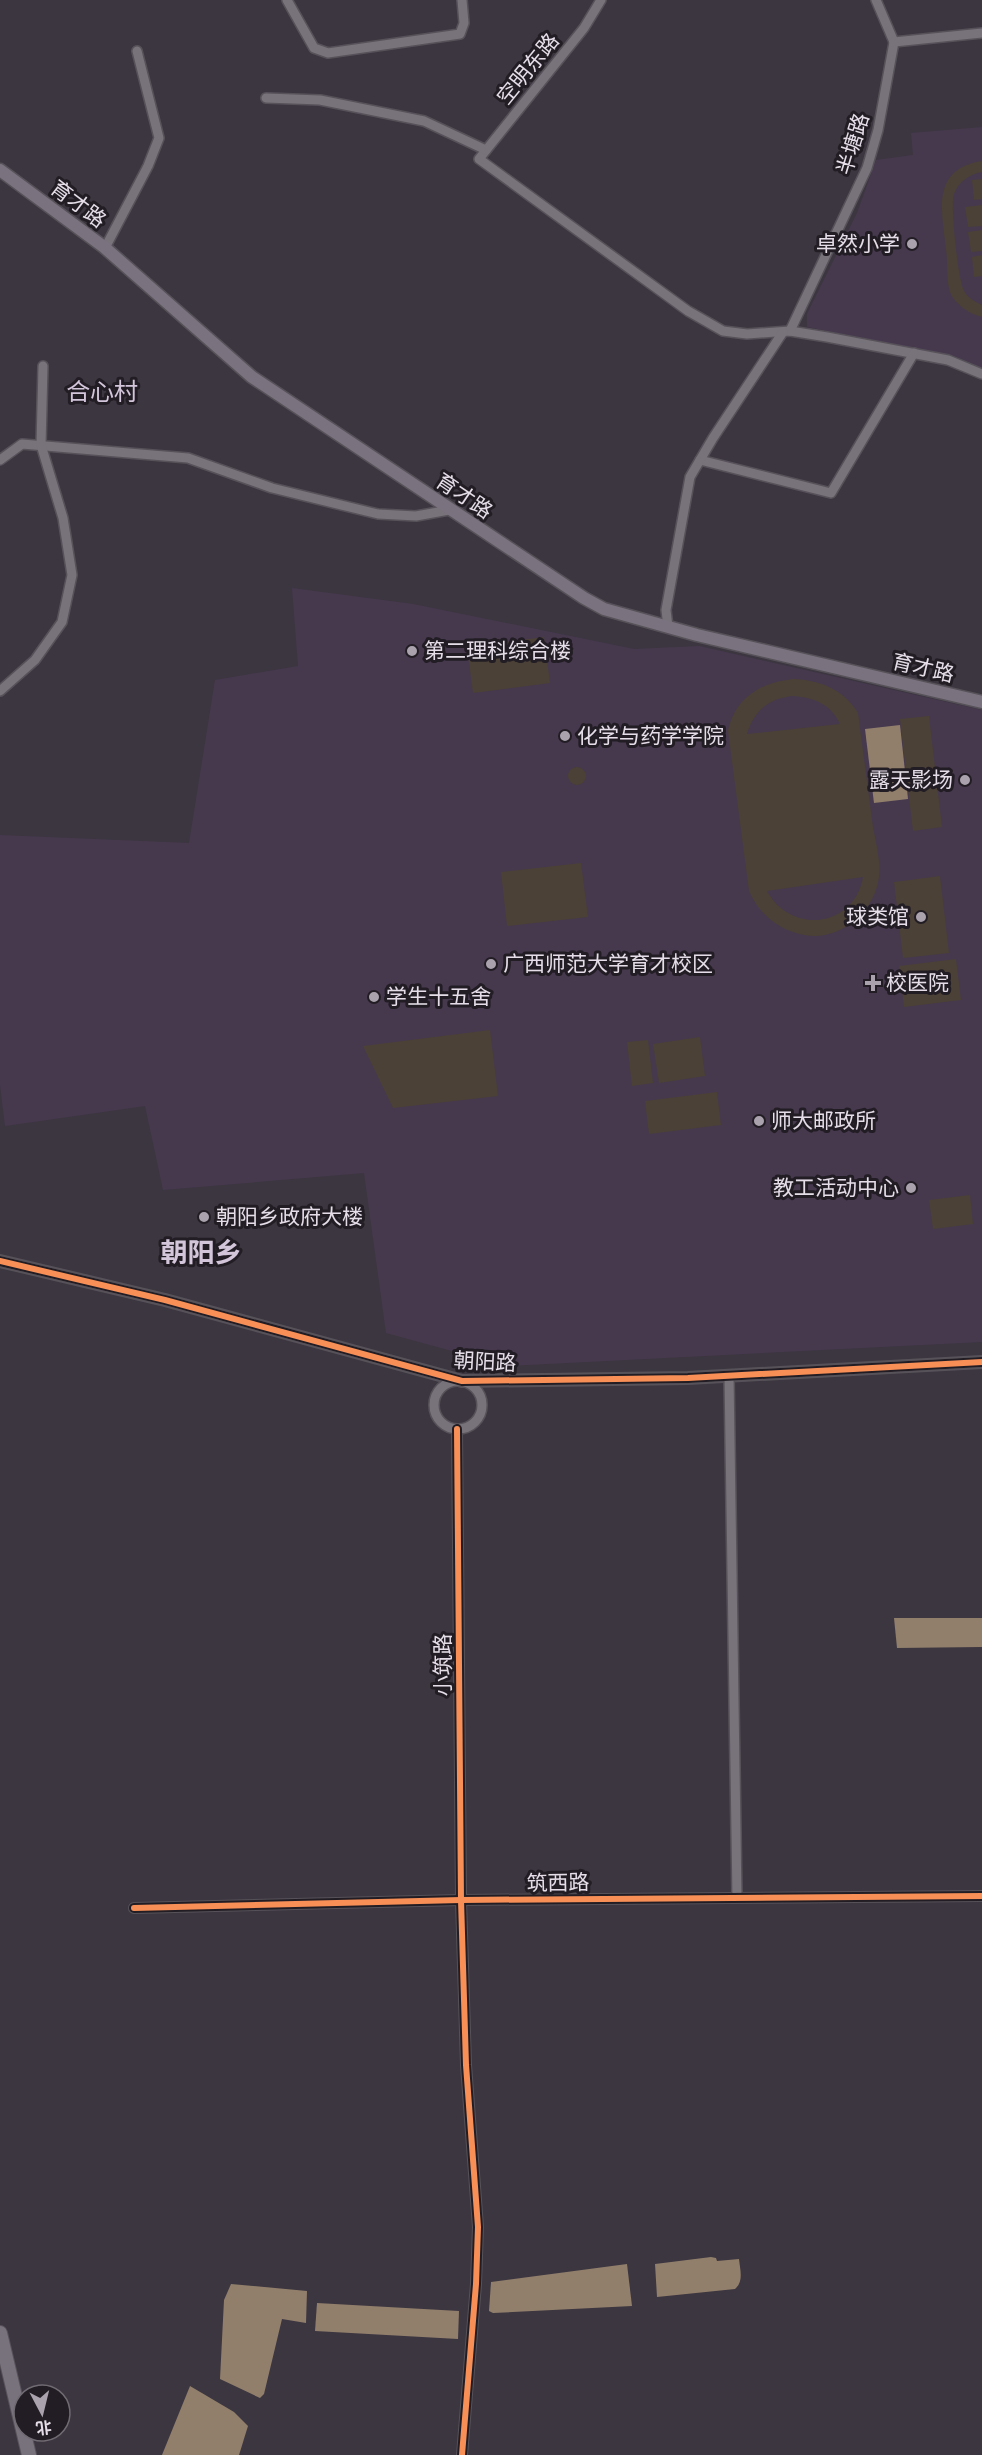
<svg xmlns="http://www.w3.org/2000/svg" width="982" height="2455" font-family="Ubuntu,'Noto Sans SC',sans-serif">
	<rect width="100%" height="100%" fill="#3c3640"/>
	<g fill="#46394e">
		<path d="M 982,127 L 982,368 L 954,356 L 807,327 L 807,314 L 857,213 L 876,160 L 913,155 L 911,133 Z"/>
		<path d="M 292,588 L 413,604 L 634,649 L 699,646 L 982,710 L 982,1342 L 507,1366 L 386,1333 L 364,1173 L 163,1190 L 145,1106 L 5,1126 L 0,1085 L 0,835 L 189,843 L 215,680 L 298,666 Z"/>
	</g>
	<g fill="#4b4136" fill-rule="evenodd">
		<path d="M 982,161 L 982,172 C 970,174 958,182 954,194 C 950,205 958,280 964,291 C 968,298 975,302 982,305 L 982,317 C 970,314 955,305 950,292 C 946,280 948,263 946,250 C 942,212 930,169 982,161 Z"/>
		<path d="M 982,179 L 982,199 L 974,200 L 972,180 Z"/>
		<path d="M 982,205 L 982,226 L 968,227 L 965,207 Z"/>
		<path d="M 982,230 L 982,251 L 971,252 L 968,232 Z"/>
		<path d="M 982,255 L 982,276 L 974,277 L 972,257 Z"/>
		<path d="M 544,637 L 550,683 L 473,693 L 467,647 Z"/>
		<path d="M 796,679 C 822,681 844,690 858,713 C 863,751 868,789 873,827 C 876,843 881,862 879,877 C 875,912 839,942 804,935 C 778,930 759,914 749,891 L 728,731 C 735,697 763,681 796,679 ZM 792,696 C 813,697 831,704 840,724 L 747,734 C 754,711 768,699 792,696 ZM 863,877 C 854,928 791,935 767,891 Z"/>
		<path d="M 929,716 L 942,827 L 913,831 L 900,719 Z"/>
		<circle cx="577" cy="776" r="9"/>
		<path d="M 581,863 L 588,917 L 507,926 L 501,872 Z"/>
		<path d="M 940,876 L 949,953 L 903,958 L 894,882 Z"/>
		<path d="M 956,959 L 961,1000 L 904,1007 L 899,966 Z"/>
		<path d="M 490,1030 L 498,1096 L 393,1108 L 363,1046 Z"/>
		<path d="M 700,1037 L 705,1076 L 659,1083 L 653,1044 Z"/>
		<path d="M 648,1040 L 653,1083 L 632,1086 L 627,1042 Z"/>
		<path d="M 717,1092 L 721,1125 L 649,1134 L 645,1101 Z"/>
		<path d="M 970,1195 L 973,1224 L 933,1229 L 929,1200 Z"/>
	</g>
	<g fill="#917f6b">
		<path d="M 900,725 L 908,799 L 874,803 L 865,729 Z"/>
		<path d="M 894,1618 L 982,1618 L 982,1647 L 897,1648 Z"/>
		<path d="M 711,2257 L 716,2258 L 717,2261 L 739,2259 C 740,2270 744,2281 735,2289 L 657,2297 L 655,2264 Z"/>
		<path d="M 627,2264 L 632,2306 L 493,2313 L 489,2311 L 491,2282 Z"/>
		<path d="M 231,2284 L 307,2291 L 306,2323 L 282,2319 L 264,2394 L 260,2398 L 220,2379 L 224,2300 Z"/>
		<path d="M 317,2303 L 459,2311 L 458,2339 L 315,2331 Z"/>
		<path d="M 190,2386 L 234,2412 L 248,2426 L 239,2455 L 162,2455 Z"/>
	</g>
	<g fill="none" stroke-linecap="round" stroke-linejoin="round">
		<g stroke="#57525a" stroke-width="12">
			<g id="minor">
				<path d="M 287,0 L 314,48 L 328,53 L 460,34 L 464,23 L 462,0"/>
				<path d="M 601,0 L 584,28 L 479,159 L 688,311 L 723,331 L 747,334 L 790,331 L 827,337 L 948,360 L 982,374"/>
				<path d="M 876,0 L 894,42"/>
				<path d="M 266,98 L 320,100 L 424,121 L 486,150"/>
				<path d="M 105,248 L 148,166 L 159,138 L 137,51"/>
				<path d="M 790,331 L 867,168 L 878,130 L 894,42 L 982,33"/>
				<path d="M 0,460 L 22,444 L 188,458 L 272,488 L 378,514 L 416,516 L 449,510"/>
				<path d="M 700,460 L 831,493 L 914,353"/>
				<path d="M 668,627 L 666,610 L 690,477 L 713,438 L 783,332"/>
				<path d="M 0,691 L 35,660 L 62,622 L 72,575 L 63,518 L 41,445 L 43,366"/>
				<path d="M 729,1376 L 737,1898"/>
				<circle cx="458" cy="1405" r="24"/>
				<path d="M 457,1429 L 461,1900 L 466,2065 L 478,2227 L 476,2284 L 462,2455"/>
				<path d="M 134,1908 L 461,1900 L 982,1896"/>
			</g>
		</g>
		<g stroke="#57525a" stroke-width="14">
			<path id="tertiary" d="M 0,1261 L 165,1300 L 462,1381 L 688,1378 L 982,1362"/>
		</g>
		<g stroke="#57525a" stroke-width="15">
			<path id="secondary" d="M 0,170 L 104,247 L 252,377 L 584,598 L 604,609 L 697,635 L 982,702"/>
		</g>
		<g stroke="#57525a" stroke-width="16">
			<path id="primary" d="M 0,2333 L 29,2455"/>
		</g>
		<use href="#minor" stroke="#78727b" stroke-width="9"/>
		<use href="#tertiary" stroke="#78727b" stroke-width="10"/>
		<use href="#secondary" stroke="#7a737f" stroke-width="12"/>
		<use href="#primary" stroke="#78727d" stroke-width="14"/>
		<g stroke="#221d24" stroke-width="10">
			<g id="cycleway">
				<path d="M 0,1261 L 165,1300 L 462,1381 L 688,1378 L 982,1362"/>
				<path d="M 457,1429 L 461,1900 L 466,2065 L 478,2227 L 476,2284 L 462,2455"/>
				<path d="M 134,1908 L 461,1900 L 982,1896"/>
			</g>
		</g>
		<use href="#cycleway" stroke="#f78f57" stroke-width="6"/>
	</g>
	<g fill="#aaa3ae" stroke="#221d24" stroke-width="2">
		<circle cx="912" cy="244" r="6"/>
		<circle cx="412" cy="651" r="6"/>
		<circle cx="565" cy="736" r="6"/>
		<circle cx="965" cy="780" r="6"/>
		<circle cx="921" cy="917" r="6"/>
		<circle cx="491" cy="964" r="6"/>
		<path d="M870 974h6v6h6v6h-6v6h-6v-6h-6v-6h6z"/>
		<circle cx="374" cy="997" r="6"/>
		<circle cx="759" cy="1121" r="6"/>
		<circle cx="911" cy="1188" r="6"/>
		<circle cx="204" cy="1217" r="6"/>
	</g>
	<g text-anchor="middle" stroke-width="6" stroke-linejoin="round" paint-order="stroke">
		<g font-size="21" fill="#e5dee9" stroke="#221d24">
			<text transform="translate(528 69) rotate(-51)" y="7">空明东路</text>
			<text transform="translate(853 144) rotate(-73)" y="7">半塘路</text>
			<text transform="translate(78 204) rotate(37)" y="7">育才路</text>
			<text transform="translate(464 496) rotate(34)" y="7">育才路</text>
			<text transform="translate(923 668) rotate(13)" y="7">育才路</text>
			<text transform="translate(485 1362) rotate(3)" y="7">朝阳路</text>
			<text transform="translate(443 1665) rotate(-90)" y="7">小筑路</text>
			<text transform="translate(558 1883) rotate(-1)" y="7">筑西路</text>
		</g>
		<g font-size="21" fill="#e5dee9" stroke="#221d24" text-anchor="start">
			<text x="900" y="251" text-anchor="end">卓然小学</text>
			<text x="424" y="658">第二理科综合楼</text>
			<text x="577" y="743">化学与药学学院</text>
			<text x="953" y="787" text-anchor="end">露天影场</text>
			<text x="909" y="924" text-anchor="end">球类馆</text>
			<text x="503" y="971">广西师范大学育才校区</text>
			<text x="886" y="990">校医院</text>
			<text x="386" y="1004">学生十五舍</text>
			<text x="771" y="1128">师大邮政所</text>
			<text x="899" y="1195" text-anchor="end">教工活动中心</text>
			<text x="216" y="1224">朝阳乡政府大楼</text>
		</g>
		<g font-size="24" fill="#d3c6db" stroke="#221d24">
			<text x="102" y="400">合心村</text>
		</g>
		<g font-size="27" font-weight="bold" fill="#d3c6db" stroke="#221d24">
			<text x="201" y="1262">朝阳乡</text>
		</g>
	</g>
	<g transform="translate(42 2413) rotate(173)"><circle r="28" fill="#221d24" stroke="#706a73" stroke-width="1.5"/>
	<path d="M0-4.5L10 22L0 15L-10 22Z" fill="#aaa3ae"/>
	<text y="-9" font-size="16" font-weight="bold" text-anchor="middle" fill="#e5dee9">北</text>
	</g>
</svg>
